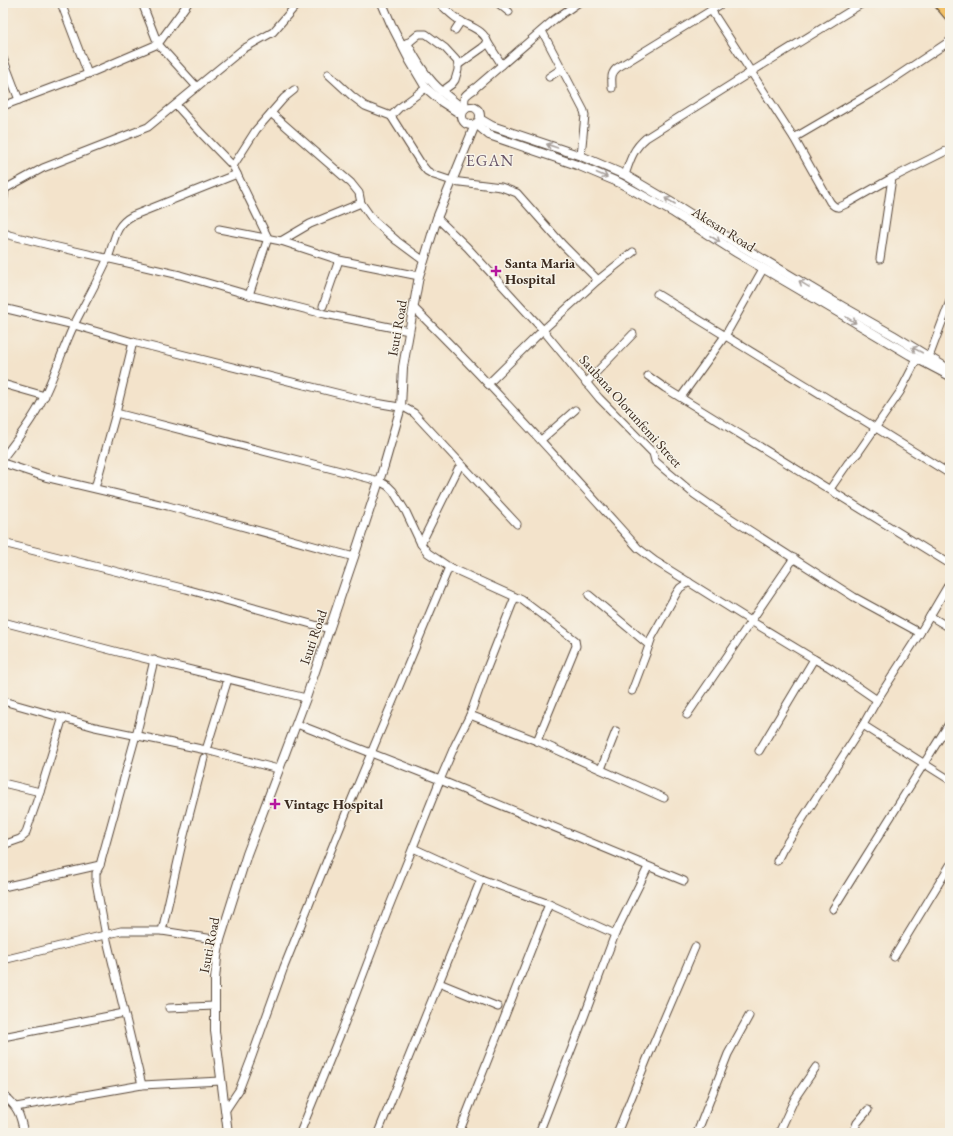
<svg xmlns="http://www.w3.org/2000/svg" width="953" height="1136" font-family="'EB Garamond',serif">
	<rect width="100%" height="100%" fill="#f7f3e8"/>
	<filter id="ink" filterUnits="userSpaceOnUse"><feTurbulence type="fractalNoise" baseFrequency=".025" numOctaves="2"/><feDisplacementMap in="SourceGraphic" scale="8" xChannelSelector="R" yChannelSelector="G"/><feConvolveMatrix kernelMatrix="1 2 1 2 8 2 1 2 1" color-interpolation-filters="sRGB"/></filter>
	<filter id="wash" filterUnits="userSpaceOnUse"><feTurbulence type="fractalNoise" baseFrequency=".012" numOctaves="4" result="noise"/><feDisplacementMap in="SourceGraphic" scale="16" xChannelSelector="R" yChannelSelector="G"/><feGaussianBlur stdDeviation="0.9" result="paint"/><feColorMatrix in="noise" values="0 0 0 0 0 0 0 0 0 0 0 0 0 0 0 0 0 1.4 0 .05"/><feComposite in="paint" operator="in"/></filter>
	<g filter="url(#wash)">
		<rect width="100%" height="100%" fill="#f3e3cb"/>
	</g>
	<g filter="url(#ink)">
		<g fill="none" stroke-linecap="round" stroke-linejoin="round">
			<g stroke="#574638" stroke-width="9">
				<g id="minor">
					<path d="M 61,3 L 88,74"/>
					<path d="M 142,3 L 158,44 L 197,87"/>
					<path d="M 439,3 C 445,8 450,14 456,18 C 468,27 483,28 488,43"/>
					<path d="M 498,3 L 509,12"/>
					<path d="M 711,10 L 794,138 L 830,202 C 836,209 838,208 846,204 L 892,178 L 950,149"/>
					<path d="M 455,30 L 461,21"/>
					<path d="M 542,31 L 584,111 L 585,115 L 581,156"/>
					<path d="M 407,44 L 419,34 L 426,34 L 445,48 L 457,61 L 458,65 L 458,70 L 455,80 L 452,84 L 441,92"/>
					<path d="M 3,58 L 19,100"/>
					<path d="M 458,65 L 482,48 L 488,43 L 502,65"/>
					<path d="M 328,74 L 352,96 L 365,106 L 391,116 L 422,165 L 427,171 L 434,175 L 452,181 L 501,187 L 517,193 L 563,245 L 598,280"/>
					<path d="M 549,77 L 561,69"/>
					<path d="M 612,88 C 612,79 610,74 617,68 L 723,3"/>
					<path d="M 474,89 L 555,19 L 578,3"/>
					<path d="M 176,105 L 201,133 L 233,166 L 268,238 L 249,295"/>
					<path d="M 3,106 L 88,74 L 158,44 L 188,3"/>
					<path d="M 271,113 L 351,183 L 359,193 L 361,203 L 373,220 L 397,241 L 424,261"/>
					<path d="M 391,116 L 399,108 L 426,88"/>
					<path d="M 794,138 L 878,89 L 950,41"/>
					<path d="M 233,166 L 256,130 L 284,98 L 294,90"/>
					<path d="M 625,175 C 630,160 633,149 646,138 L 751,72 L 863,3"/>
					<path d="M 3,190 L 43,168 L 148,127 L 243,49 L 273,32 L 298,3"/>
					<path d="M 3,204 L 5,189"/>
					<path d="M 437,218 L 467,247 L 543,330 L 599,398 L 653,453 L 655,461 L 663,468 L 694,494 L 713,507 L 854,597 L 920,633"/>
					<path d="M 219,229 L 281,241 L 339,260 L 419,276"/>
					<path d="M 3,232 L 9,235 L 49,245 L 180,275 L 249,295 L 320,313 L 409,331"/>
					<path d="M 281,241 L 310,224 L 361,203"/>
					<path d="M 880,259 L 892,178"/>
					<path d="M 657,294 L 876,428 L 950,474"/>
					<path d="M 323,306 L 339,260"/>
					<path d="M 3,308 L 74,325 L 133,342 L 376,403 L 405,408 L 414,413 L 517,524"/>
					<path d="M 414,308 C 492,385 565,467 638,548 L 655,561 L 751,621 L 814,659 L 829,667 L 877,700"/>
					<path d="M 929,357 L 950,301"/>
					<path d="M 648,376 L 665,388 L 950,564"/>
					<path d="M 586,383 L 633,334"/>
					<path d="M 3,384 L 45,396"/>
					<path d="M 488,384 L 543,330 L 598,280 L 633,252"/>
					<path d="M 681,397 L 725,336 L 763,269"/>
					<path d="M 116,413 L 379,481 L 388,486 L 393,491 L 406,512 L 421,544 L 428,553 L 449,567 L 522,600 L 575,640 L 576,646 L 537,741"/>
					<path d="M 541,440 L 575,410"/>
					<path d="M 3,458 C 15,442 28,426 38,408 C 53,382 61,352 74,325 C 85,303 97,282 107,260 C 115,243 113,226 132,216 L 237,174"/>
					<path d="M 3,463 L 45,477 L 168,506 L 354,557"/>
					<path d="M 95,488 L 116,413 L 133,342"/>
					<path d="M 830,489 L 848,463 L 858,453 L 900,392 L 917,359"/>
					<path d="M 3,543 L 186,589 L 329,629"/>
					<path d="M 421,544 L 458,469"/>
					<path d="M 950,582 L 920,633 L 877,700 L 863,725 L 950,780"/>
					<path d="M 589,595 L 649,645"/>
					<path d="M 930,616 L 950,628"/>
					<path d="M 3,622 L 122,653 L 306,698"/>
					<path d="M 632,691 L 646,654 L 652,637 L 676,594 L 680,588 L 689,582"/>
					<path d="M 3,701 L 95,727 L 206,750 L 278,769"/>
					<path d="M 470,715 L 537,741 L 664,798"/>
					<path d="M 687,715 L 794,558"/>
					<path d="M 297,724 L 440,780 L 684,881"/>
					<path d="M 206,750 L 228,679"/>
					<path d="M 759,751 L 814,659"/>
					<path d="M 601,769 L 616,731"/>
					<path d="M 3,783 L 40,792"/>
					<path d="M 3,845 L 20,839 L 25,835 L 40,792 L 63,717"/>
					<path d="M 413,848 L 481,879 L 549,904 L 615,934"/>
					<path d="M 777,861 L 783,849 L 863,725"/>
					<path d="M 3,887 L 100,865"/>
					<path d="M 833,909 L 950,722"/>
					<path d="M 162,931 L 183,839 L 204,758"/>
					<path d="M 894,957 L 950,865"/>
					<path d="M 3,960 L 121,931 L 162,931 L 220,940"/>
					<path d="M 439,983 L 498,1007"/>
					<path d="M 169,1008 L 214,1006"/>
					<path d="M 3,1037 L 124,1013"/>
					<path d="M 142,1085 L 106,936 L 96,882 L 96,873 L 100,865 L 139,724 L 154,660"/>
					<path d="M 3,1095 C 18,1107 20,1114 24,1133"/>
					<path d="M 16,1107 L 142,1085 L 221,1081"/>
					<path d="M 225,1111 L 239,1090 L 251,1059 L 284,967 L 346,813 L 449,567"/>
					<path d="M 300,1133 L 342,1030 L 387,912 L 440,780 L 455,745 L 470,715 L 487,668 L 515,597"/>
					<path d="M 378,1133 L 481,879"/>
					<path d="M 459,1133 L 549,904"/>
					<path d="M 539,1133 L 584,1017 L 615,934 L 648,867"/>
					<path d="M 617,1133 L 647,1059 L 695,947"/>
					<path d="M 697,1133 L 728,1054 L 749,1016"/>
					<path d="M 779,1133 L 795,1098 L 816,1067"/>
					<path d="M 853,1133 L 857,1123 L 868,1110"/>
				</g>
			</g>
			<g stroke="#574638" stroke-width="10">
				<g id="tertiary">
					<path d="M 382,3 L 391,24 L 410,61 L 426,88 L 442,102 L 462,115"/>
					<path d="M 407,43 C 414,57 422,71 433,83 C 442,93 454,101 464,110"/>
					<circle cx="471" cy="116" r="9"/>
					<path d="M 465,109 C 463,96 464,96 474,89"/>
					<path d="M 480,119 L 492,126 L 581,156 L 625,175 L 681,208 L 741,246 L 833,301 L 893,335 L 950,370"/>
					<path d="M 476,124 L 489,135 L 577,165 L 620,183 L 674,213 L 737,253 L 829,307 L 910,355 L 950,376"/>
					<path d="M 228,1133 L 215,1031 L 215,980 L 217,957 L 220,940 L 247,854 L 306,698 L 354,557 L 384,466 L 401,407 L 403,367 L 419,276 L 424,261 L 437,218 L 475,125"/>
				</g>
			</g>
			<g stroke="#574638" stroke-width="12">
				<path id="primary" d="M 939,3 L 950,16"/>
			</g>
			<use href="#minor" stroke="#fff" stroke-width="7"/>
			<use href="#tertiary" stroke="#fff" stroke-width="8"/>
			<use href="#primary" stroke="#f3c26a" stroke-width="10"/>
		</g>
		<defs><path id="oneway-shaft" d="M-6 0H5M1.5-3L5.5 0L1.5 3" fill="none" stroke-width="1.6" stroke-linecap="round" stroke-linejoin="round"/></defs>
		<g stroke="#a79f9a">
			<use href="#oneway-shaft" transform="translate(552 146) rotate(-161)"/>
			<use href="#oneway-shaft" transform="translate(602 175) rotate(23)"/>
			<use href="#oneway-shaft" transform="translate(670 201) rotate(-150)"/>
			<use href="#oneway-shaft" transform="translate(715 239) rotate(33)"/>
			<use href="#oneway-shaft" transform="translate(804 284) rotate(-149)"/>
			<use href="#oneway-shaft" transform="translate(851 320) rotate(31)"/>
			<use href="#oneway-shaft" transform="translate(917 350) rotate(-152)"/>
		</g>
	</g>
	<g fill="#b5179e" stroke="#f7f3e8" stroke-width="1.5">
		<path d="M494 265h4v4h4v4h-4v4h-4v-4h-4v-4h4z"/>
		<path d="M273 798h4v4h4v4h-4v4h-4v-4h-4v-4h4z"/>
	</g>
	<g text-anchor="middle" stroke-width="3" stroke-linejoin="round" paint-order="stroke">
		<g font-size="14" fill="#3b2a1e" stroke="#f7f3e8">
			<text transform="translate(724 229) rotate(32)" y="5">Akesan Road</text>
			<text transform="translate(397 328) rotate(-80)" y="5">Isuti Road</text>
			<text transform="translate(631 411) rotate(48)" y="5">Saubana Olorunfemi Street</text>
			<text transform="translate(313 637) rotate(-71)" y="5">Isuti Road</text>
			<text transform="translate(209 945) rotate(-79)" y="5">Isuti Road</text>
		</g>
		<g font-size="14" font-weight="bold" fill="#3b2a1e" stroke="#f7f3e8" text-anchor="start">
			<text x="505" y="268">Santa Maria<tspan x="505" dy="16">Hospital</tspan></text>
			<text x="284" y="809">Vintage Hospital</text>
		</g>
		<g font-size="16" letter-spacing="1" fill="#695567" stroke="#f7f3e8">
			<text x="490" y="166">EGAN</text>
		</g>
	</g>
	<rect width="953" height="1136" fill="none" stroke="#f7f3e8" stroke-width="16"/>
</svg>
